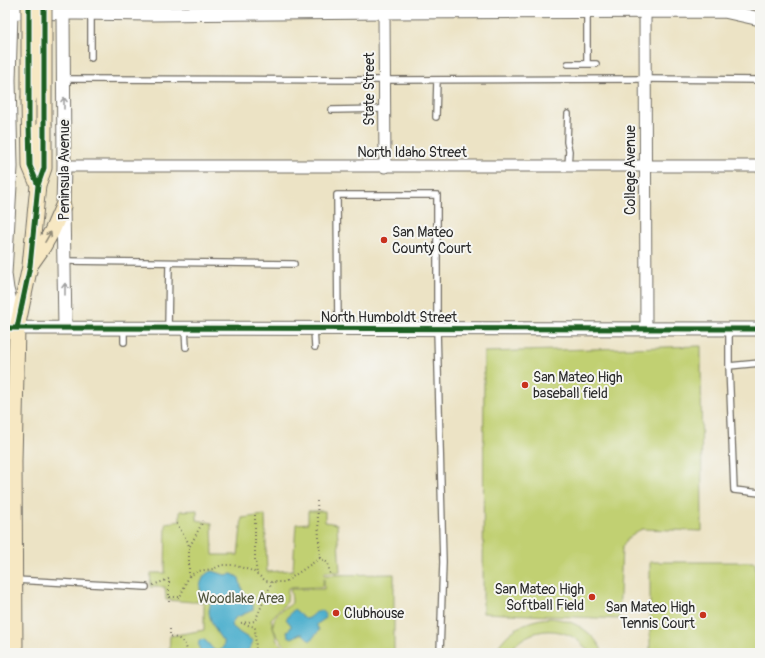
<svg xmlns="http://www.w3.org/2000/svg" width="765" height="658" font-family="Pangolin,sans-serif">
<rect width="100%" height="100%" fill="#f6f6f2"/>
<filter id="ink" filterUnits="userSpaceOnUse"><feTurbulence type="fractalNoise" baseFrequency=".025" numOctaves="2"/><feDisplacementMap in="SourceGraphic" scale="8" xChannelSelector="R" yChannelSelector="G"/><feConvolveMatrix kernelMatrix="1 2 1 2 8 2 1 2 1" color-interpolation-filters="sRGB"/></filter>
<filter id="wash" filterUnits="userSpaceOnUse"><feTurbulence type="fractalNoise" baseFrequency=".012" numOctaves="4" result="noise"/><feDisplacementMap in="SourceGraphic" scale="16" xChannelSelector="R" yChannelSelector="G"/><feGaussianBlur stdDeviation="0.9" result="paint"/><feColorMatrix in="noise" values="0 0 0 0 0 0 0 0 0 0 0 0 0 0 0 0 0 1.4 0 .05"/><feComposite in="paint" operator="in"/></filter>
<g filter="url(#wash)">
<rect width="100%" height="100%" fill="#ece3c5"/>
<path fill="#c1d072" stroke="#767e4e" d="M 701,346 L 702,531 L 642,529 C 633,533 627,538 622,547 L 619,619 L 483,613 L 484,352 Z
M 197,510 L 197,520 L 212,523 L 213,555 L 238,555 L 242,518 L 265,515 L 267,572 L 293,570 L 296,524 L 308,523 L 308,511 L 325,511 L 325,522 L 337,524 L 340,572 L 325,572 L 324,575 L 394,574 L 394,653 L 293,653 C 281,642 262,625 282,610 C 285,607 291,606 292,602 C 292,598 291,593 290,589 L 324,589 L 324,579 L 322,587 L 288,588 L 287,602 L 271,619 L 277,641 L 290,653 L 169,653 L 170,636 L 204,630 L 204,602 L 193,602 L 166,600 L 165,587 L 150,587 L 151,573 L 165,573 L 166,523 L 180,521 L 180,511 Z
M 650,562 L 755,562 L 756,576 L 760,576 L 760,653 L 650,653 Z
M 549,618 C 572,619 594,631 603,653 L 589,653 C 571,623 527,624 509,653 L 495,653 C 505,631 526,620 549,618 Z"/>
<path fill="#4fb0ce" stroke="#3d6e7c" d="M 213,571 L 225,575 L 232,574 L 236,576 L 239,578 L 242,590 L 253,605 L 253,610 L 235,618 L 231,625 L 240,633 L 253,641 L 250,648 L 247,651 L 248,653 L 202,653 C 199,649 198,646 199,641 L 203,639 C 208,642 209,645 213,649 C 219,654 224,649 224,642 C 218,636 209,620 209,611 C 209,608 211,605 210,602 C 207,591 194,596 203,578 C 205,574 208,572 213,571 Z
M 294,609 L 306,619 C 312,618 314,612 320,610 L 324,612 L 326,618 L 317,624 L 317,626 L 319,630 L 318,632 L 310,641 L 303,634 L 300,634 L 292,638 L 288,636 L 287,632 L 291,627 L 291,625 L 286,619 Z"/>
</g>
<g filter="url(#ink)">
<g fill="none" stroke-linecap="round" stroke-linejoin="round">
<defs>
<path id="service" d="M 91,13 L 91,58
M 568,64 L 587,64 L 587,11
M 587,64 L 596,64
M 64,79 L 384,80 L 645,79 L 760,80
M 332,110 L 384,109
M 568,114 L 567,142 L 569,151 L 568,167
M 436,117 L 437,80
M 64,261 L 294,264
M 168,328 L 169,263
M 185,329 L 186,347
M 314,329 L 315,347
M 338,329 L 337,195 L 437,195 L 437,329 L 443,562 L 440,653
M 729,330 L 729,366 L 760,363
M 124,342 L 124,329
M 729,366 L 734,490 L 760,493
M 15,580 L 146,587"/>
<path id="minor" d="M 645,11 L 646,329
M 384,12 L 385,167
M 64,166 L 760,166
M 5,328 L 17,328"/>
<path id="tertiary" d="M 5,12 L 151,14 L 384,12 L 724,11 L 760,19
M 11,12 L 9,80 L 11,167 L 5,274 L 7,289 L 17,328 L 760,329
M 63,12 L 64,166 L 63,206 L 65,328"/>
<path id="secondary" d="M 29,98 L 30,166 L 38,185
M 31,264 L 43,247 L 52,231 L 63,206
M 15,653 L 14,461 L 17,328 L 30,266 L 38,185 L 44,168 L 44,125"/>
</defs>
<use href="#service" stroke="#6f6b61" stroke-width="8"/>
<use href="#minor" stroke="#6f6b61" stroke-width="13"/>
<use href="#tertiary" stroke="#6f6b61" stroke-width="15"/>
<use href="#secondary" stroke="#6f6b61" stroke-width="17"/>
<path stroke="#6f6b61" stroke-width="2" stroke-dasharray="1 3" stroke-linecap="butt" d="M 317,501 L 320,558
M 255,515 L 255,560 L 257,574
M 190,546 L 200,527 L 203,521
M 189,576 L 198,571 L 213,569 L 222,565 L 233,565 L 253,571 L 266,581 L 272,582 L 285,582 L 320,558 L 328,563 L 330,575
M 153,585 L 169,579 L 169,597 L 180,597 L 189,576 L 189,547 L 188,542 L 175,521
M 169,597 L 169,602
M 241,623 L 255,621 L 272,582
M 244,624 L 255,627 L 256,652 L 257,653
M 170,629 L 170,636 C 182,639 185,642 188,653"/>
<use href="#service" stroke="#fff" stroke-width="5.5"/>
<use href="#minor" stroke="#fff" stroke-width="11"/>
<use href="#tertiary" stroke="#fff" stroke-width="13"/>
<use href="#secondary" stroke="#f7e8c3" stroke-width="15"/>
<defs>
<path id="secondary-bridge" d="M 44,5 L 44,125
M 29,98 L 29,5"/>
</defs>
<use href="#secondary-bridge" stroke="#6f6b61" stroke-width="17" stroke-linecap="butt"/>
<use href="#secondary-bridge" stroke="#f7e8c3" stroke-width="15"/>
<defs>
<path id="cycleway" d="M 29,5 L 29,125 L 30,166 L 38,185
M 5,328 L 760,329
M 17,328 L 30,266 L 38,185 L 44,168 L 44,5"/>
</defs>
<use href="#cycleway" stroke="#f6f6f2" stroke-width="8"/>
<use href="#cycleway" stroke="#1b5e20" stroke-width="5"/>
</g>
<defs><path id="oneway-shaft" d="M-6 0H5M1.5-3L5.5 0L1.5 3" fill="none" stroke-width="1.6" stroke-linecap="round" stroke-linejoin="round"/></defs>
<g stroke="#a0a0a0">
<use href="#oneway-shaft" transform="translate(64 103) rotate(-90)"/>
<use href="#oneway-shaft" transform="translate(65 289) rotate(-90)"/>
</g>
<use stroke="#918a77" href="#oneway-shaft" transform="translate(48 237) rotate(-60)"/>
</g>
<g fill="#c8321e" stroke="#f6f6f2" stroke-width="1.5">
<circle cx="384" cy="240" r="4"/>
<circle cx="525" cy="385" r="4"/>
<circle cx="592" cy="597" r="4"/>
<circle cx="336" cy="613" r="4"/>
<circle cx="703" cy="615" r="4"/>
</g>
<g text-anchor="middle" stroke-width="4" stroke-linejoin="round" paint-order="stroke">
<g font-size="14" fill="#2b2b2b" stroke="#f6f6f2">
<text transform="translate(369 89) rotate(-90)" y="5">State Street</text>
<text x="412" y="157">North Idaho Street</text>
<text transform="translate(64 170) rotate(-90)" y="5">Peninsula Avenue</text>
<text transform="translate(630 170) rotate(-90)" y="5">College Avenue</text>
<text x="389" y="322">North Humboldt Street</text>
</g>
<g font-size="14" fill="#2b2b2b" stroke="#f6f6f2" text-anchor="start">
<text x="392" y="237">San Mateo<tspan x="392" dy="16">County Court</tspan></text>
<text x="533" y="382">San Mateo High<tspan x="533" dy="16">baseball field</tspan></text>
<text x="584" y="594" text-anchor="end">San Mateo High<tspan x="584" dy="16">Softball Field</tspan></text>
<text x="695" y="612" text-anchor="end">San Mateo High<tspan x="695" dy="16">Tennis Court</tspan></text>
<text x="344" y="618">Clubhouse</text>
</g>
<g font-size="14" fill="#50543d" stroke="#f6f6f2">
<text x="241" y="603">Woodlake Area</text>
</g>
</g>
<rect width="765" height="658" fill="none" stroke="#f6f6f2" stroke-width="20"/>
</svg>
